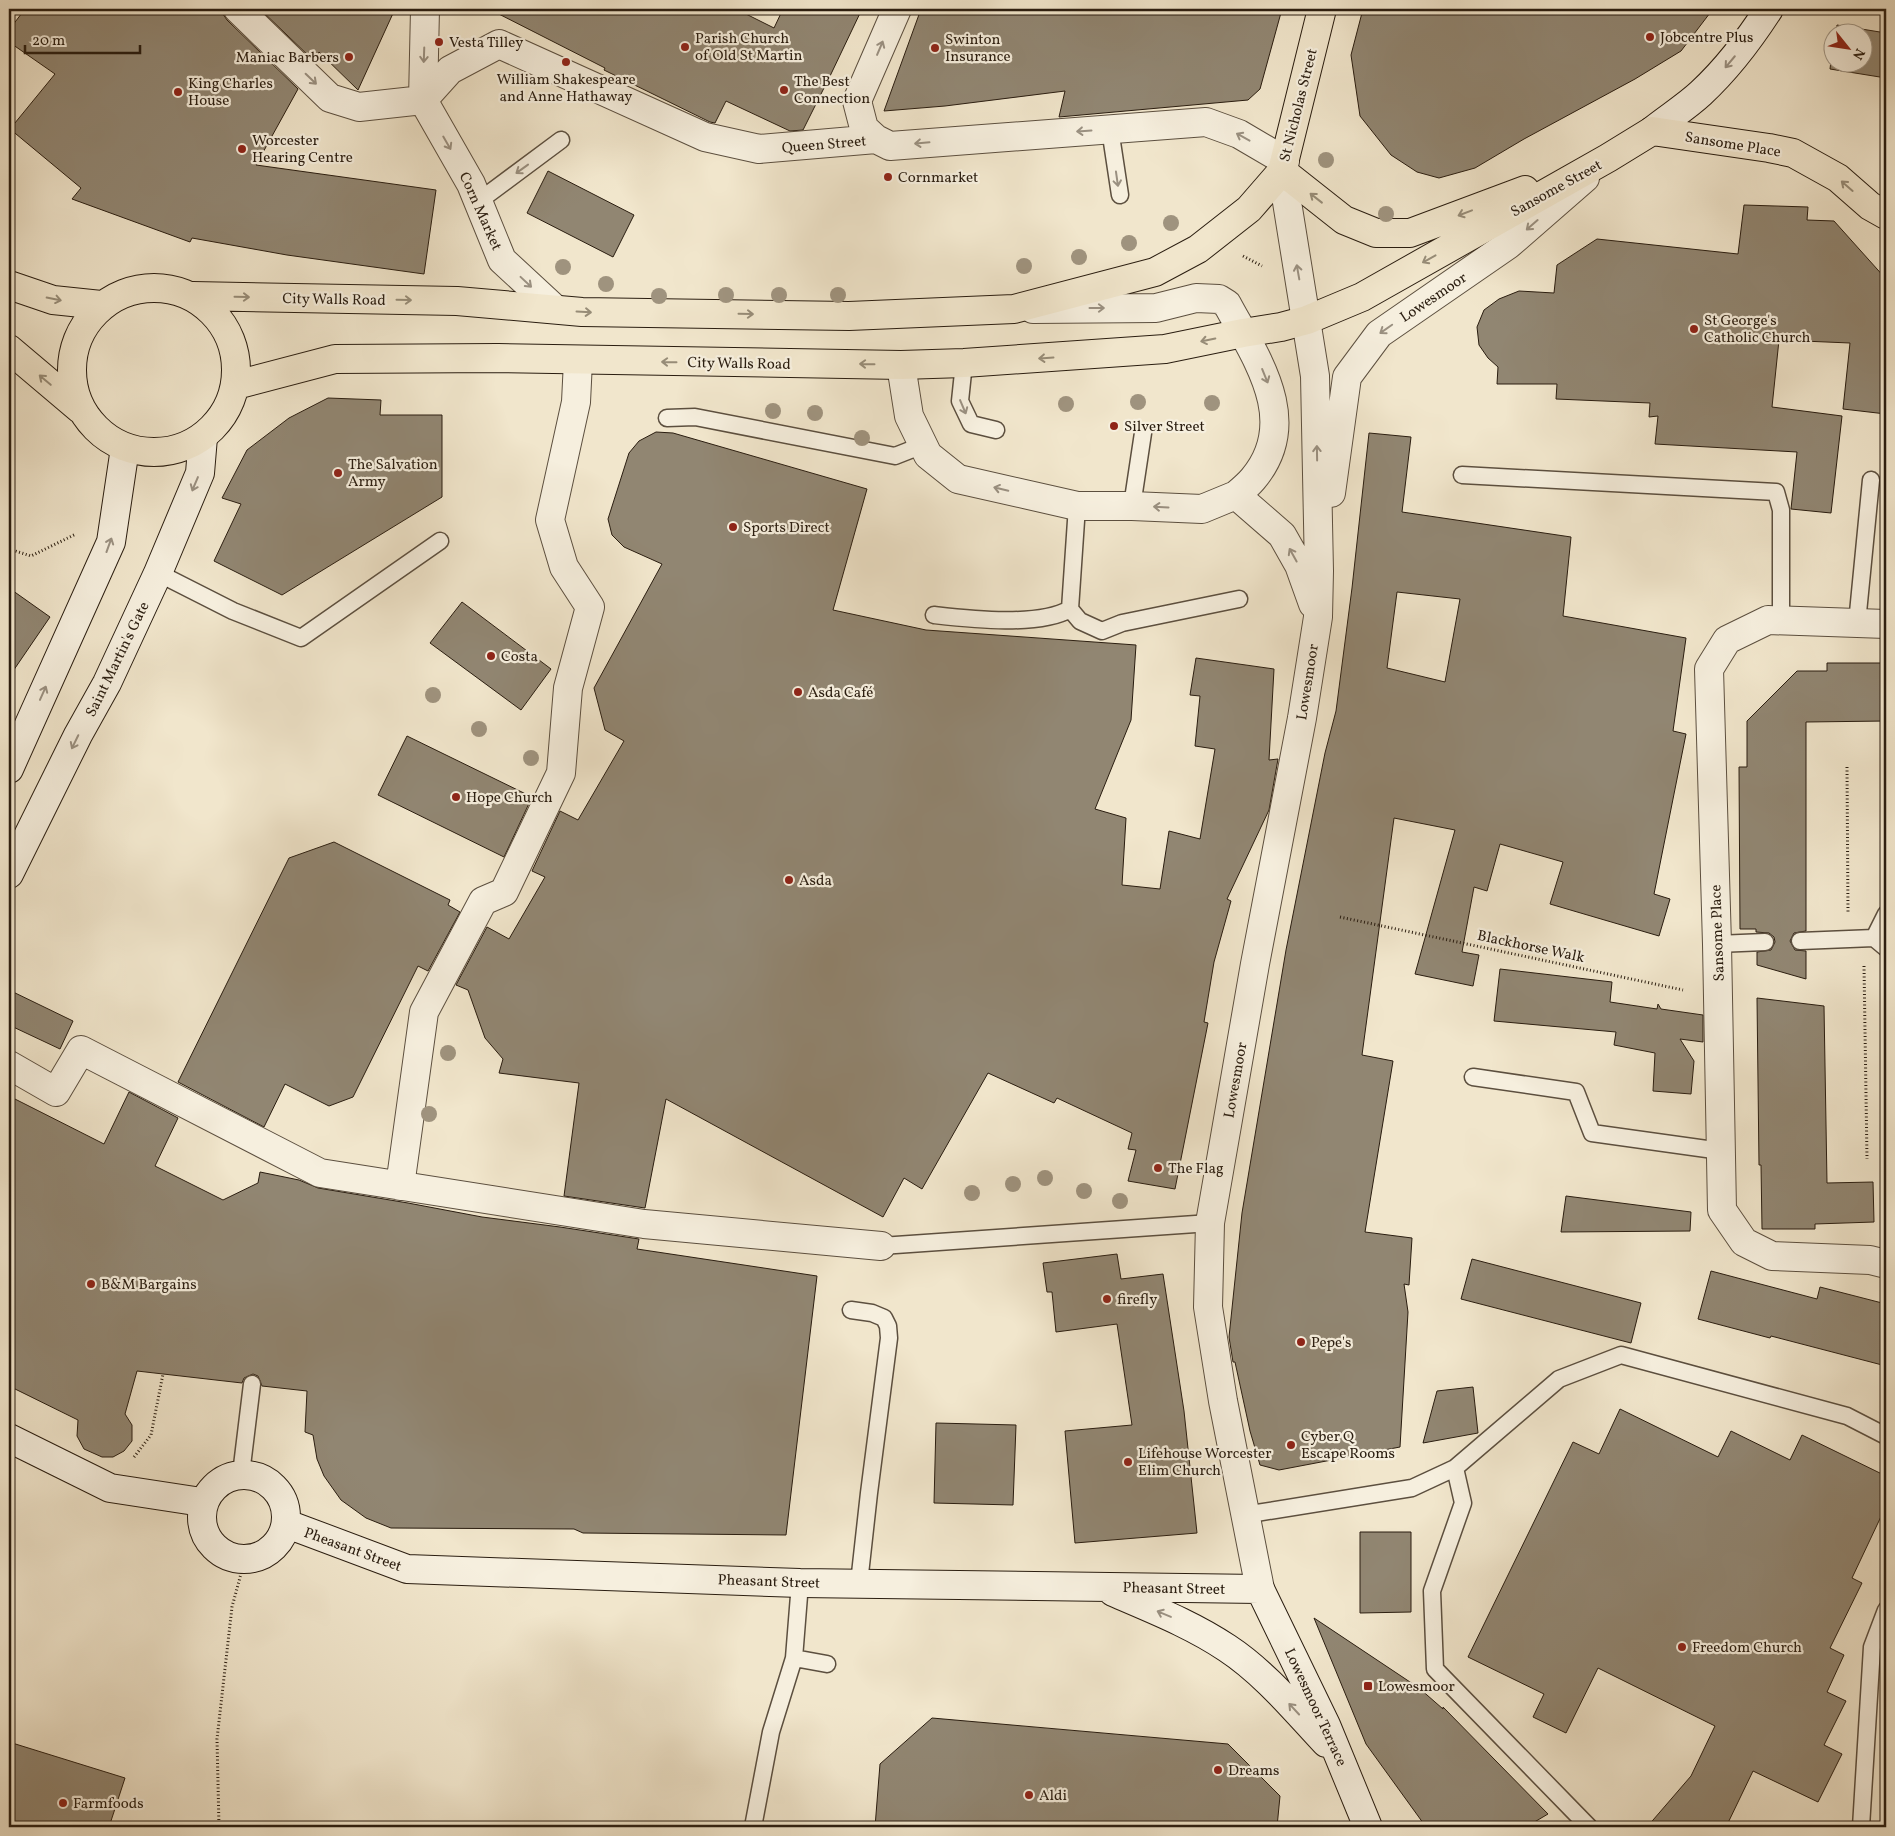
<svg xmlns="http://www.w3.org/2000/svg" width="1895" height="1836" font-family="Vollkorn,serif">
<rect width="100%" height="100%" fill="#f1e6cc"/>
<filter id="stains"><feTurbulence type="fractalNoise" baseFrequency=".004" numOctaves="4"/><feColorMatrix values="0 0 0 0 .2 0 0 0 0 .09 0 0 0 0 .02 0 0 0 .5 -.17"/></filter>
<radialGradient id="worn" r=".72"><stop offset=".6" stop-color="#630" stop-opacity="0"/><stop offset="1" stop-color="#630" stop-opacity=".3"/></radialGradient>
<path fill="#918672" stroke="#2a1d10" fill-rule="evenodd" d="M 25,9 L 223,9 L 223,14 L 227,20 L 298,89 L 256,165 L 436,190 L 424,274 L 287,255 L 192,238 L 190,242 L 72,199 L 81,188 L 10,129 L 55,74 L 9,42 L 9,30 Z
M 260,9 L 395,9 L 358,90 L 319,52 L 314,61 Z
M 489,9 L 736,9 L 774,28 L 783,9 L 862,9 L 831,74 L 803,130 L 790,131 L 726,101 L 715,123 L 710,122 L 604,70 L 605,68 Z
M 921,9 L 1282,9 L 1260,89 L 1248,100 L 1059,117 L 1065,91 L 945,106 L 884,111 Z
M 1363,9 L 1713,9 L 1681,51 L 1635,79 L 1524,139 L 1475,168 L 1439,178 L 1417,172 L 1391,155 L 1360,116 L 1351,55 Z
M 1837,25 L 1886,33 L 1886,78 L 1830,69 L 1832,52 L 1832,62 L 1862,62 L 1862,32 L 1836,32 Z
M 548,171 L 634,215 L 613,257 L 527,213 Z
M 1744,205 L 1808,207 L 1807,220 L 1834,221 L 1886,279 L 1886,414 L 1843,409 L 1850,343 L 1779,340 L 1772,407 L 1842,416 L 1831,513 L 1791,509 L 1797,452 L 1655,444 L 1658,416 L 1649,417 L 1650,403 L 1556,399 L 1557,384 L 1497,384 L 1498,367 L 1488,358 L 1479,345 L 1477,327 L 1484,310 L 1499,299 L 1519,291 L 1554,293 L 1557,265 L 1597,239 L 1738,254 Z
M 328,398 L 381,400 L 380,415 L 442,415 L 442,497 L 282,595 L 214,561 L 241,504 L 222,498 L 247,450 L 289,418 Z
M 656,432 L 673,433 L 867,489 L 833,610 L 926,630 L 1136,645 L 1131,720 L 1095,809 L 1126,818 L 1122,885 L 1160,889 L 1169,831 L 1200,839 L 1215,749 L 1195,746 L 1200,696 L 1190,695 L 1196,658 L 1274,669 L 1269,760 L 1278,759 L 1269,810 L 1227,899 L 1231,901 L 1214,962 L 1204,1022 L 1208,1023 L 1175,1189 L 1128,1181 L 1136,1150 L 1128,1149 L 1132,1133 L 1057,1098 L 1054,1103 L 988,1073 L 922,1189 L 904,1178 L 883,1217 L 666,1099 L 645,1208 L 564,1196 L 579,1083 L 499,1073 L 503,1059 L 485,1038 L 468,990 L 456,985 L 487,927 L 509,939 L 545,877 L 532,871 L 560,811 L 578,820 L 624,741 L 605,730 L 594,688 L 662,564 L 624,547 L 612,535 L 608,519 L 629,453 L 639,441 Z
M 1369,433 L 1411,437 L 1402,512 L 1571,537 L 1563,616 L 1686,638 L 1673,731 L 1686,734 L 1654,894 L 1670,899 L 1659,936 L 1550,904 L 1563,862 L 1500,844 L 1487,891 L 1474,887 L 1462,952 L 1479,955 L 1473,986 L 1415,974 L 1455,830 L 1394,818 L 1362,1055 L 1393,1061 L 1365,1232 L 1412,1238 L 1409,1285 L 1404,1284 L 1408,1312 L 1400,1447 L 1279,1470 L 1260,1465 L 1250,1431 L 1235,1362 L 1233,1362 L 1229,1337 L 1242,1213 L 1286,950 L 1325,753 L 1336,711 L 1352,588 ZM 1397,592 L 1460,599 L 1445,682 L 1387,668 Z
M 9,588 L 50,617 L 9,677 Z
M 462,602 L 551,669 L 521,710 L 430,643 Z
M 1827,663 L 1886,663 L 1886,721 L 1806,722 L 1806,931 L 1794,933 L 1790,941 L 1795,950 L 1806,951 L 1806,979 L 1757,965 L 1757,952 L 1771,950 L 1775,942 L 1774,937 L 1769,933 L 1756,932 L 1756,929 L 1740,929 L 1739,767 L 1747,767 L 1747,721 L 1797,671 L 1827,671 Z
M 407,736 L 532,797 L 504,857 L 378,795 Z
M 334,842 L 450,900 L 448,905 L 460,912 L 428,971 L 418,966 L 353,1097 L 329,1106 L 285,1084 L 264,1127 L 178,1082 L 289,858 Z
M 1500,969 L 1612,982 L 1610,1002 L 1657,1009 L 1658,1004 L 1661,1009 L 1703,1015 L 1703,1042 L 1680,1039 L 1694,1061 L 1691,1094 L 1653,1091 L 1655,1053 L 1614,1045 L 1616,1032 L 1494,1021 Z
M 9,990 L 73,1021 L 60,1049 L 9,1025 Z
M 1757,998 L 1824,1006 L 1827,1183 L 1873,1182 L 1874,1222 L 1815,1224 L 1815,1229 L 1762,1229 L 1761,1165 L 1759,1165 Z
M 129,1092 L 178,1118 L 155,1166 L 223,1200 L 258,1183 L 260,1172 L 299,1180 L 318,1188 L 408,1203 L 482,1217 L 560,1227 L 639,1239 L 637,1249 L 817,1276 L 786,1535 L 583,1533 L 574,1529 L 391,1528 L 366,1518 L 341,1500 L 324,1476 L 317,1459 L 313,1435 L 305,1432 L 307,1391 L 262,1386 L 258,1376 L 253,1374 L 244,1378 L 242,1383 L 137,1371 L 125,1414 L 132,1425 L 132,1441 L 124,1451 L 113,1457 L 102,1457 L 84,1449 L 77,1436 L 78,1420 L 9,1386 L 9,1096 L 104,1144 Z
M 1566,1196 L 1691,1212 L 1690,1231 L 1561,1232 Z
M 1117,1254 L 1121,1279 L 1163,1274 L 1184,1411 L 1197,1533 L 1075,1543 L 1065,1431 L 1132,1425 L 1117,1324 L 1056,1332 L 1052,1292 L 1047,1292 L 1043,1263 Z
M 1472,1259 L 1641,1303 L 1631,1343 L 1461,1299 Z
M 1711,1271 L 1817,1299 L 1820,1287 L 1886,1304 L 1886,1366 L 1771,1336 L 1770,1338 L 1698,1319 Z
M 1473,1387 L 1478,1433 L 1423,1443 L 1437,1391 Z
M 1620,1409 L 1718,1457 L 1731,1431 L 1790,1460 L 1802,1435 L 1886,1476 L 1886,1506 L 1852,1578 L 1862,1583 L 1830,1648 L 1844,1655 L 1827,1692 L 1846,1701 L 1824,1745 L 1842,1754 L 1818,1802 L 1753,1771 L 1726,1827 L 1647,1827 L 1691,1776 L 1715,1726 L 1598,1668 L 1566,1733 L 1533,1717 L 1544,1694 L 1468,1657 L 1573,1442 L 1599,1454 Z
M 936,1423 L 1016,1425 L 1013,1505 L 934,1503 Z
M 1360,1532 L 1411,1532 L 1411,1612 L 1360,1613 Z
M 1314,1618 L 1419,1688 L 1443,1709 L 1443,1707 L 1548,1814 L 1526,1827 L 1426,1827 L 1366,1744 Z
M 932,1718 L 1228,1744 L 1280,1796 L 1277,1827 L 875,1827 L 880,1764 Z
M 9,1742 L 125,1778 L 109,1827 L 9,1827 Z"/>
<g fill="none" stroke-linecap="round" stroke-linejoin="round">
<defs>
<path id="lane" d="M 1110,129 L 1120,195
M 479,201 L 561,140
M 964,363 L 960,401 L 971,424 L 996,430
M 667,418 L 695,417 L 895,456 L 923,445
M 1462,475 L 1776,492 L 1781,510 L 1781,620
M 1077,506 L 1070,609 L 1080,621 L 1102,631 L 1122,623 L 1239,599
M 1132,506 L 1143,433
M 158,573 L 233,611 L 301,638 L 440,541
M 934,615 C 970,619 1039,627 1070,609
M 1857,623 L 1871,480
M 1874,938 L 1886,914
M 1800,941 L 1874,938 L 1886,948
M 1717,944 L 1765,942
M 1473,1077 L 1576,1092 L 1592,1133 L 1721,1151
M 881,1246 L 1210,1223
M 851,1310 L 872,1313 L 884,1318 L 888,1326 L 889,1338 L 869,1493 L 859,1583
M 1455,1468 L 1463,1503 L 1432,1591 L 1435,1669 L 1589,1827
M 241,1474 L 252,1384
M 1244,1515 L 1412,1488 L 1455,1468 L 1559,1379 L 1621,1355 L 1847,1416 L 1886,1436
M 794,1658 L 827,1664
M 753,1827 L 771,1732 L 794,1658 L 800,1583
M 1861,1827 L 1872,1647 L 1886,1610"/>
<path id="street" d="M 238,9 L 330,98 L 359,107 L 423,100
M 897,9 L 857,101 L 864,128 L 876,139 L 890,146 L 1206,122 L 1239,134 L 1285,161
M 423,100 L 450,70 L 499,44 L 705,137 L 759,149 L 876,139
M 423,100 L 471,184 L 502,260 L 555,309
M 423,100 L 425,9
M 1033,309 L 1156,308 L 1196,298 L 1219,299 L 1227,304 C 1256,358 1302,421 1253,479 C 1248,485 1242,490 1236,495
M 901,365 L 909,416 L 928,455 L 958,479 L 1077,506 L 1132,506 L 1202,509 L 1236,495 L 1282,535 L 1299,565 L 1313,604
M 1331,493 L 1347,377 L 1379,334 L 1508,245 L 1585,178
M 1886,624 L 1768,620 L 1727,640 L 1709,669 L 1717,944 L 1722,1210 L 1744,1242 L 1772,1256 L 1870,1260 L 1886,1264
M 9,1065 L 56,1092 L 81,1050 L 320,1173 L 644,1224 L 881,1246
M 400,1186 L 424,1012 L 483,901 L 504,892 L 561,773 L 568,688 L 590,607 L 564,567 L 550,520 L 576,402 L 578,361
M 1260,1589 L 1223,1401 L 1208,1307 L 1210,1223 L 1255,964 L 1302,718 L 1318,617 L 1319,571 L 1315,376 L 1282,171"/>
<path id="secondary" d="M 1652,131 C 1668,118 1686,107 1701,93 C 1728,68 1749,40 1769,9
M 9,769 L 111,542 L 125,448
M 9,874 L 78,735 L 107,683 L 158,573 L 200,473 L 203,437
M 9,1438 L 110,1488 L 195,1501 L 202,1509
M202 1517a42 42 0 1 1 84 0a42 42 0 1 1-84 0Z
M 287,1524 L 407,1569 L 800,1583 L 1260,1589 L 1326,1725 L 1368,1827
M 1113,1592 C 1152,1609 1191,1624 1227,1648 C 1265,1673 1295,1710 1326,1743"/>
<path id="primary" d="M 1282,171 L 1344,220 L 1376,233 L 1410,233 L 1525,190
M 9,285 L 53,300 L 101,305
M72 370a82 82 0 1 1 164 0a82 82 0 1 1-164 0Z
M 193,296 L 457,301 L 582,312 L 849,316 L 1014,309 L 1155,272 L 1198,249 L 1249,209 L 1282,171 L 1322,9
M 9,349 L 80,409
M 236,385 L 335,359 L 498,358 L 901,365 L 964,363 L 1165,349 L 1243,333 L 1281,327 L 1307,320 L 1362,297 L 1608,158 L 1652,131 L 1769,148 L 1793,153 L 1838,178 L 1870,206 L 1886,215"/>
</defs>
<use href="#lane" stroke="#5c4f3f" stroke-width="19"/>
<use href="#street" stroke="#5c4f3f" stroke-width="30"/>
<use href="#secondary" stroke="#2a1d10" stroke-width="30"/>
<use href="#primary" stroke="#2a1d10" stroke-width="30"/>
<path stroke="#2a1d10" stroke-width="3" stroke-dasharray="1 2.5" stroke-linecap="butt" d="M 1243,256 L 1262,266
M 9,549 L 31,556 L 76,534
M 1847,767 L 1848,912
M 1340,917 L 1683,990
M 1864,966 L 1867,1159
M 134,1457 L 151,1435 L 163,1374
M 219,1827 L 217,1739 L 232,1607 L 245,1559"/>
<use href="#lane" stroke="#f6efde" stroke-width="16"/>
<use href="#street" stroke="#f6efde" stroke-width="28"/>
<use href="#secondary" stroke="#f6efde" stroke-width="28"/>
<use href="#primary" stroke="#f1e6cc" stroke-width="28"/>
</g>
<g fill="#9f937e">
<circle cx="1326" cy="160" r="8"/>
<circle cx="1386" cy="214" r="8"/>
<circle cx="1171" cy="223" r="8"/>
<circle cx="1129" cy="243" r="8"/>
<circle cx="1079" cy="257" r="8"/>
<circle cx="1024" cy="266" r="8"/>
<circle cx="563" cy="267" r="8"/>
<circle cx="606" cy="284" r="8"/>
<circle cx="726" cy="295" r="8"/>
<circle cx="779" cy="295" r="8"/>
<circle cx="838" cy="295" r="8"/>
<circle cx="659" cy="296" r="8"/>
<circle cx="1138" cy="402" r="8"/>
<circle cx="1212" cy="403" r="8"/>
<circle cx="1066" cy="404" r="8"/>
<circle cx="773" cy="411" r="8"/>
<circle cx="815" cy="413" r="8"/>
<circle cx="862" cy="438" r="8"/>
<circle cx="433" cy="695" r="8"/>
<circle cx="479" cy="729" r="8"/>
<circle cx="531" cy="758" r="8"/>
<circle cx="448" cy="1053" r="8"/>
<circle cx="429" cy="1114" r="8"/>
<circle cx="1045" cy="1178" r="8"/>
<circle cx="1013" cy="1184" r="8"/>
<circle cx="1084" cy="1191" r="8"/>
<circle cx="972" cy="1193" r="8"/>
<circle cx="1120" cy="1201" r="8"/>
</g>
<defs><path id="oneway-shaft" d="M-6 0H5M1.5-3L5.5 0L1.5 3" fill="none" stroke-width="1.6" stroke-linecap="round" stroke-linejoin="round" transform="scale(1.25)"/></defs>
<g stroke="#9a9081">
<use href="#oneway-shaft" transform="translate(880 48) rotate(-67)"/>
<use href="#oneway-shaft" transform="translate(424 55) rotate(92)"/>
<use href="#oneway-shaft" transform="translate(1730 62) rotate(130)"/>
<use href="#oneway-shaft" transform="translate(311 79) rotate(44)"/>
<use href="#oneway-shaft" transform="translate(1084 131) rotate(176)"/>
<use href="#oneway-shaft" transform="translate(1243 137) rotate(-151)"/>
<use href="#oneway-shaft" transform="translate(447 143) rotate(60)"/>
<use href="#oneway-shaft" transform="translate(922 143) rotate(175)"/>
<use href="#oneway-shaft" transform="translate(522 169) rotate(144)"/>
<use href="#oneway-shaft" transform="translate(1117 179) rotate(82)"/>
<use href="#oneway-shaft" transform="translate(1532 225) rotate(139)"/>
<use href="#oneway-shaft" transform="translate(1298 272) rotate(-100)"/>
<use href="#oneway-shaft" transform="translate(526 282) rotate(43)"/>
<use href="#oneway-shaft" transform="translate(1097 308)"/>
<use href="#oneway-shaft" transform="translate(1386 329) rotate(145)"/>
<use href="#oneway-shaft" transform="translate(1265 376) rotate(68)"/>
<use href="#oneway-shaft" transform="translate(963 407) rotate(67)"/>
<use href="#oneway-shaft" transform="translate(1317 453) rotate(-91)"/>
<use href="#oneway-shaft" transform="translate(195 484) rotate(113)"/>
<use href="#oneway-shaft" transform="translate(1001 489) rotate(-167)"/>
<use href="#oneway-shaft" transform="translate(1161 507) rotate(-177)"/>
<use href="#oneway-shaft" transform="translate(109 545) rotate(-70)"/>
<use href="#oneway-shaft" transform="translate(1293 555) rotate(-119)"/>
<use href="#oneway-shaft" transform="translate(43 693) rotate(-66)"/>
<use href="#oneway-shaft" transform="translate(75 742) rotate(116)"/>
<use href="#oneway-shaft" transform="translate(1164 1614) rotate(-157)"/>
<use href="#oneway-shaft" transform="translate(1294 1709) rotate(-133)"/>
</g>
<g stroke="#978c77">
<use href="#oneway-shaft" transform="translate(1847 186) rotate(-139)"/>
<use href="#oneway-shaft" transform="translate(1316 198) rotate(-142)"/>
<use href="#oneway-shaft" transform="translate(1465 213) rotate(159)"/>
<use href="#oneway-shaft" transform="translate(1429 259) rotate(151)"/>
<use href="#oneway-shaft" transform="translate(242 297) rotate(1)"/>
<use href="#oneway-shaft" transform="translate(54 299) rotate(11)"/>
<use href="#oneway-shaft" transform="translate(404 300) rotate(1)"/>
<use href="#oneway-shaft" transform="translate(584 312) rotate(3)"/>
<use href="#oneway-shaft" transform="translate(746 314) rotate(1)"/>
<use href="#oneway-shaft" transform="translate(1208 340) rotate(168)"/>
<use href="#oneway-shaft" transform="translate(1046 358) rotate(176)"/>
<use href="#oneway-shaft" transform="translate(669 362) rotate(-179)"/>
<use href="#oneway-shaft" transform="translate(867 364) rotate(-179)"/>
<use href="#oneway-shaft" transform="translate(45 380) rotate(-140)"/>
</g>
<g fill="#8f2418" stroke="#f6efde" stroke-width="2">
<circle cx="1650" cy="37" r="5"/>
<circle cx="439" cy="42" r="5"/>
<circle cx="685" cy="47" r="5"/>
<circle cx="935" cy="48" r="5"/>
<circle cx="349" cy="57" r="5"/>
<circle cx="566" cy="62" r="5"/>
<circle cx="784" cy="90" r="5"/>
<circle cx="178" cy="92" r="5"/>
<circle cx="242" cy="149" r="5"/>
<circle cx="888" cy="177" r="5"/>
<circle cx="1694" cy="329" r="5"/>
<circle cx="1114" cy="426" r="5"/>
<circle cx="338" cy="473" r="5"/>
<circle cx="733" cy="527" r="5"/>
<circle cx="491" cy="656" r="5"/>
<circle cx="798" cy="692" r="5"/>
<circle cx="456" cy="797" r="5"/>
<circle cx="789" cy="880" r="5"/>
<circle cx="1158" cy="1168" r="5"/>
<circle cx="91" cy="1284" r="5"/>
<circle cx="1107" cy="1299" r="5"/>
<circle cx="1301" cy="1342" r="5"/>
<circle cx="1291" cy="1445" r="5"/>
<circle cx="1128" cy="1462" r="5"/>
<circle cx="1682" cy="1647" r="5"/>
<rect x="1363" y="1681" width="10" height="10" rx="2.5"/>
<circle cx="1218" cy="1770" r="5"/>
<circle cx="1029" cy="1795" r="5"/>
<circle cx="63" cy="1803" r="5"/>
</g>
<g text-anchor="middle" stroke-width="4.5" stroke-linejoin="round" paint-order="stroke">
<g font-size="15" fill="#2a1d10" stroke="#f6efde" text-anchor="start">
<text x="1660" y="42">Jobcentre Plus</text>
<text x="695" y="43">Parish Church<tspan x="695" dy="17">of Old St Martin</tspan></text>
<text x="945" y="44">Swinton<tspan x="945" dy="17">Insurance</tspan></text>
<text x="449" y="47">Vesta Tilley</text>
<text x="339" y="62" text-anchor="end">Maniac Barbers</text>
<text x="566" y="84" text-anchor="middle">William Shakespeare<tspan x="566" dy="17">and Anne Hathaway</tspan></text>
<text x="794" y="86">The Best<tspan x="794" dy="17">Connection</tspan></text>
<text x="188" y="88">King Charles<tspan x="188" dy="17">House</tspan></text>
<text x="252" y="145">Worcester<tspan x="252" dy="17">Hearing Centre</tspan></text>
<text x="898" y="182">Cornmarket</text>
<text x="1704" y="325">St George's<tspan x="1704" dy="17">Catholic Church</tspan></text>
<text x="1124" y="431">Silver Street</text>
<text x="348" y="469">The Salvation<tspan x="348" dy="17">Army</tspan></text>
<text x="743" y="532">Sports Direct</text>
<text x="501" y="661">Costa</text>
<text x="808" y="697">Asda Café</text>
<text x="466" y="802">Hope Church</text>
<text x="799" y="885">Asda</text>
<text x="1168" y="1173">The Flag</text>
<text x="101" y="1289">B&amp;M Bargains</text>
<text x="1117" y="1304">firefly</text>
<text x="1311" y="1347">Pepe's</text>
<text x="1301" y="1441">Cyber Q<tspan x="1301" dy="17">Escape Rooms</tspan></text>
<text x="1138" y="1458">Lifehouse Worcester<tspan x="1138" dy="17">Elim Church</tspan></text>
<text x="1692" y="1652">Freedom Church</text>
<text x="1378" y="1691">Lowesmoor</text>
<text x="1228" y="1775">Dreams</text>
<text x="1039" y="1800">Aldi</text>
<text x="73" y="1808">Farmfoods</text>
</g>
<g font-size="15" fill="#2a1d10" stroke="#f6efde">
<text transform="translate(1298 105) rotate(-76)" y="5">St Nicholas Street</text>
<text transform="translate(824 144) rotate(-5)" y="5">Queen Street</text>
<text transform="translate(1733 144) rotate(9)" y="5">Sansome Place</text>
<text transform="translate(1556 188) rotate(-29)" y="5">Sansome Street</text>
<text transform="translate(481 211) rotate(66)" y="5">Corn Market</text>
<text transform="translate(1433 297) rotate(-34)" y="5">Lowesmoor</text>
<text transform="translate(334 299) rotate(1)" y="5">City Walls Road</text>
<text transform="translate(739 363) rotate(1)" y="5">City Walls Road</text>
<text transform="translate(117 659) rotate(-64)" y="5">Saint Martin's Gate</text>
<text transform="translate(1307 682) rotate(-81)" y="5">Lowesmoor</text>
<text transform="translate(1717 933) rotate(-92)" y="5">Sansome Place</text>
<text transform="translate(1531 946) rotate(12)" y="5">Blackhorse Walk</text>
<text transform="translate(1235 1080) rotate(-80)" y="5">Lowesmoor</text>
<text transform="translate(353 1549) rotate(20)" y="5">Pheasant Street</text>
<text transform="translate(769 1581) rotate(2)" y="5">Pheasant Street</text>
<text transform="translate(1174 1588) rotate(1)" y="5">Pheasant Street</text>
<text transform="translate(1316 1707) rotate(65)" y="5">Lowesmoor Terrace</text>
</g>
</g>
<rect width="1895" height="1836" fill="none" stroke="#f1e6cc" stroke-width="30"/>
<rect x="10" y="10" width="1875" height="1816" fill="none" stroke="#2a1d10" stroke-width="2.5"/>
<rect x="15" y="15" width="1865" height="1806" fill="none" stroke="#2a1d10"/>
<g transform="translate(1848 48) rotate(120)"><circle r="24" fill="#f6efde" stroke="#a49b8c"/>
<path d="M0-4L9 19L0 12L-9 19Z" fill="#8f2418"/>
<text y="-8" font-size="14" font-weight="bold" text-anchor="middle" fill="#2a1d10">N</text>
</g>
<path d="M25 45v8h115v-8" fill="none" stroke="#2a1d10" stroke-width="2.5"/>
<text x="32" y="45" font-size="15" fill="#2a1d10" stroke="#f6efde" stroke-width="4" paint-order="stroke">20 m</text>
<rect width="100%" height="100%" filter="url(#stains)"/>
<rect width="100%" height="100%" fill="url(#worn)"/>
</svg>
